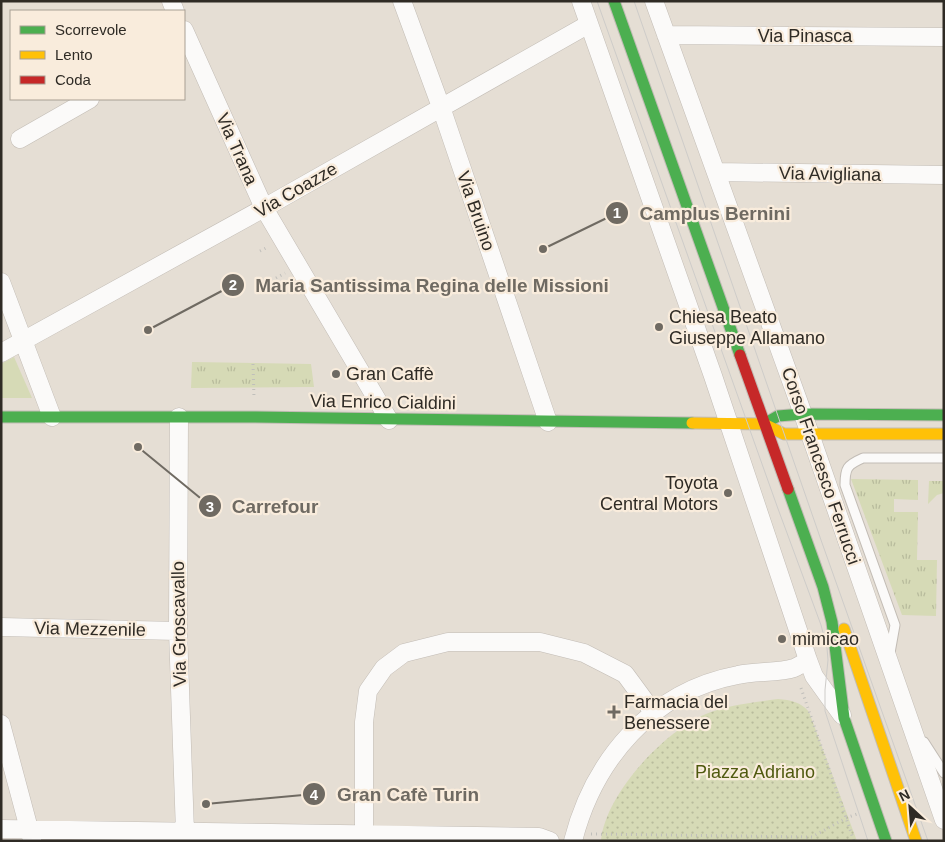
<svg xmlns="http://www.w3.org/2000/svg" width="945" height="842" font-family="Helvetica,sans-serif">
<defs>
<pattern id="grass-tufts" width="24" height="20" patternUnits="userSpaceOnUse" patternTransform="scale(1.25)"><rect width="24" height="20" fill="#d6dab6"/><path d="M3 7l-1-3M5 7V3M7 7l1-3M15 17l-1-3M17 17v-4M19 17l1-3" fill="none" stroke="#b8bb9c"/></pattern>
<pattern id="park-dots" width="8" height="8" patternUnits="userSpaceOnUse" patternTransform="scale(1.25)"><rect width="8" height="8" fill="#d6dab6"/><path d="M2 2h.1M6 6h.1" fill="none" stroke="#b8bb9c" stroke-width="1.8" stroke-linecap="round"/></pattern>
</defs>
<rect width="100%" height="100%" fill="#e5ded4"/>
<path fill="url(#grass-tufts)" d="M 192,362 L 311,364 L 314,387 L 191,388 Z
M 851,479 L 918,480 L 918,500 L 894,499 L 894,512 L 918,512 L 917,560 L 937,560 L 936,616 L 902,615 Z
M 929,481 L 944,481 L 944,493 L 937,495 L 928,504 Z"/>
<path fill="url(#park-dots)" d="M 778,699 C 791,700 801,702 809,712 L 857,841 L 601,841 C 605,793 669,725 714,711 C 735,704 757,702 778,699 Z"/>
<path fill="#d6dab6" d="M 14,357 L 32,398 L 1,398 L 1,364 Z"/>
<g fill="none" stroke-linecap="round" stroke-linejoin="round">
<defs>
<path id="lane" d="M 890,653 L 895,625 L 845,485 C 845,468 847,465 863,458 L 944,458
M 924,742 L 944,773"/>
<path id="street" d="M 171,1 L 175,11
M 402,1 L 441,107 L 548,422
M 581,1 L 713,376 L 808,660 L 814,676 L 842,715
M 654,1 L 803,414 L 944,820
M 184,30 L 264,208 L 389,420
M 666,35 L 944,37
M 20,139 L 90,99
M 716,172 L 944,175
M 1,282 L 52,417
M 1,353 L 264,208 L 589,24
M 179,417 L 178,631 L 185,832
M 1,627 L 178,631
M 1,724 L 32,840
M 1,829 L 539,837 L 550,841
M 364,835 L 364,722 L 368,691 L 384,668 L 404,653 L 448,642 L 540,642 L 584,653 L 625,674 L 653,712
M 573,841 C 594,759 652,691 738,675 C 754,671 780,673 794,668 C 799,666 803,663 808,660"/>
<path id="fast" d="M 614,1 L 740,355
M 1,417 L 255,417 L 692,423
M 764,424 L 778,416 L 803,414 L 944,415
M 788,489 L 823,587 L 832,622 L 844,718 L 886,841"/>
<path id="slow" d="M 692,423 L 764,424 L 784,434 L 944,434
M 844,629 L 916,841"/>
<path id="jam" d="M 740,355 L 788,489"/>
</defs>
<use href="#lane" stroke="#c2bcb5" stroke-width="11"/>
<use href="#street" stroke="#c2bcb5" stroke-width="19"/>
<use href="#fast" stroke="#c2bcb5" stroke-width="13"/>
<use href="#slow" stroke="#c2bcb5" stroke-width="13"/>
<use href="#jam" stroke="#c2bcb5" stroke-width="13"/>
<path stroke="#c0bfbb" stroke-width="3" stroke-dasharray="1 4" stroke-linecap="butt" d="M 260,251 L 268,247
M 276,278 L 285,273
M 253,364 L 254,398
M 801,688 L 854,841
M 591,834 L 812,837 L 846,818 L 857,814"/>
<use href="#lane" stroke="#fbfaf9" stroke-width="9"/>
<use href="#street" stroke="#fbfaf9" stroke-width="18"/>
<use href="#fast" stroke="#4caf50" stroke-width="11"/>
<use href="#slow" stroke="#ffc107" stroke-width="11"/>
<use href="#jam" stroke="#c62828" stroke-width="11"/>
<path stroke="#ceccc9" stroke-width="1" d="M 597,1 L 777,506 L 821,625 L 827,648 L 828,660 L 825,690 L 825,711 L 868,841
M 634,1 L 821,540 L 928,841"/>
</g>
<g fill="#6f6a62" stroke="#f9ecdc" stroke-width="2">
<circle cx="659" cy="327" r="5"/>
<circle cx="336" cy="374" r="5"/>
<circle cx="728" cy="493" r="5"/>
<circle cx="782" cy="639" r="5"/>
<path d="M611.5 704.5h5v5h5v5h-5v5h-5v-5h-5v-5h5z"/>
</g>
<g text-anchor="middle" stroke-width="4.5" stroke-linejoin="round" paint-order="stroke">
<g font-size="18" fill="#2f2b25" stroke="#f9ecdc">
<text x="805" y="42">Via Pinasca</text>
<text transform="translate(237 149) rotate(66)" y="6">Via Trana</text>
<text transform="translate(830 174) rotate(1)" y="6">Via Avigliana</text>
<text transform="translate(296 190) rotate(-30)" y="6">Via Coazze</text>
<text transform="translate(476 211) rotate(71)" y="6">Via Bruino</text>
<text transform="translate(383 402) rotate(1)" y="6">Via Enrico Cialdini</text>
<text transform="translate(821 466) rotate(71)" y="6">Corso Francesco Ferrucci</text>
<text transform="translate(179 624) rotate(-91)" y="6">Via Groscavallo</text>
<text transform="translate(90 629) rotate(1)" y="6">Via Mezzenile</text>
</g>
<g font-size="18" fill="#2f2b25" stroke="#f9ecdc" text-anchor="start">
<text x="669" y="323">Chiesa Beato<tspan x="669" dy="21">Giuseppe Allamano</tspan></text>
<text x="346" y="380">Gran Caffè</text>
<text x="718" y="489" text-anchor="end">Toyota<tspan x="718" dy="21">Central Motors</tspan></text>
<text x="792" y="645">mimicao</text>
<text x="624" y="708">Farmacia del<tspan x="624" dy="21">Benessere</tspan></text>
</g>
<g font-size="18" fill="#505a0f" stroke="#f9ecdc">
<text x="755" y="778">Piazza Adriano</text>
</g>
</g>
<path fill="none" stroke="#6f6a62" stroke-width="2" d="M543 249L617 213M148 330L233 285M138 447L210 506M206 804L314 794"/>
<g fill="#6f6a62" stroke="#f9ecdc" stroke-width="2">
<circle cx="543" cy="249" r="5"/>
<circle cx="148" cy="330" r="5"/>
<circle cx="138" cy="447" r="5"/>
<circle cx="206" cy="804" r="5"/>
<circle cx="617" cy="213" r="12"/>
<circle cx="233" cy="285" r="12"/>
<circle cx="210" cy="506" r="12"/>
<circle cx="314" cy="794" r="12"/>
</g>
<g font-size="15" text-anchor="middle" font-weight="bold" fill="#fff">
<text x="617" y="218">1</text>
<text x="233" y="290">2</text>
<text x="210" y="512">3</text>
<text x="314" y="800">4</text>
</g>
<g font-size="19" text-anchor="middle" font-weight="bold" fill="#6f6a62" stroke="#f9ecdc" stroke-width="4.5" stroke-linejoin="round" paint-order="stroke">
<text x="715" y="220">Camplus Bernini</text>
<text x="432" y="292">Maria Santissima Regina delle Missioni</text>
<text x="275" y="513">Carrefour</text>
<text x="408" y="801">Gran Cafè Turin</text>
</g>
<rect width="945" height="842" fill="none" stroke="#2f2b25" stroke-width="5"/>
<rect x="10" y="10" width="175" height="90" fill="#f9ecdc" stroke="#a89f93"/>
<rect x="20" y="26" width="25" height="8" fill="#4caf50" stroke="#a89f93"/>
<text x="55" y="35" font-size="15" fill="#2f2b25">Scorrevole</text>
<rect x="20" y="51" width="25" height="8" fill="#ffc107" stroke="#a89f93"/>
<text x="55" y="60" font-size="15" fill="#2f2b25">Lento</text>
<rect x="20" y="76" width="25" height="8" fill="#c62828" stroke="#a89f93"/>
<text x="55" y="85" font-size="15" fill="#2f2b25">Coda</text>
<g transform="translate(910 807) rotate(334)" stroke="#f9ecdc" stroke-width="4" paint-order="stroke">
<path d="M0-4L9 19L0 12L-9 19Z" fill="#2f2b25"/>
<text y="-8" font-size="14" font-weight="bold" text-anchor="middle" fill="#2f2b25">N</text>
</g>
</svg>
